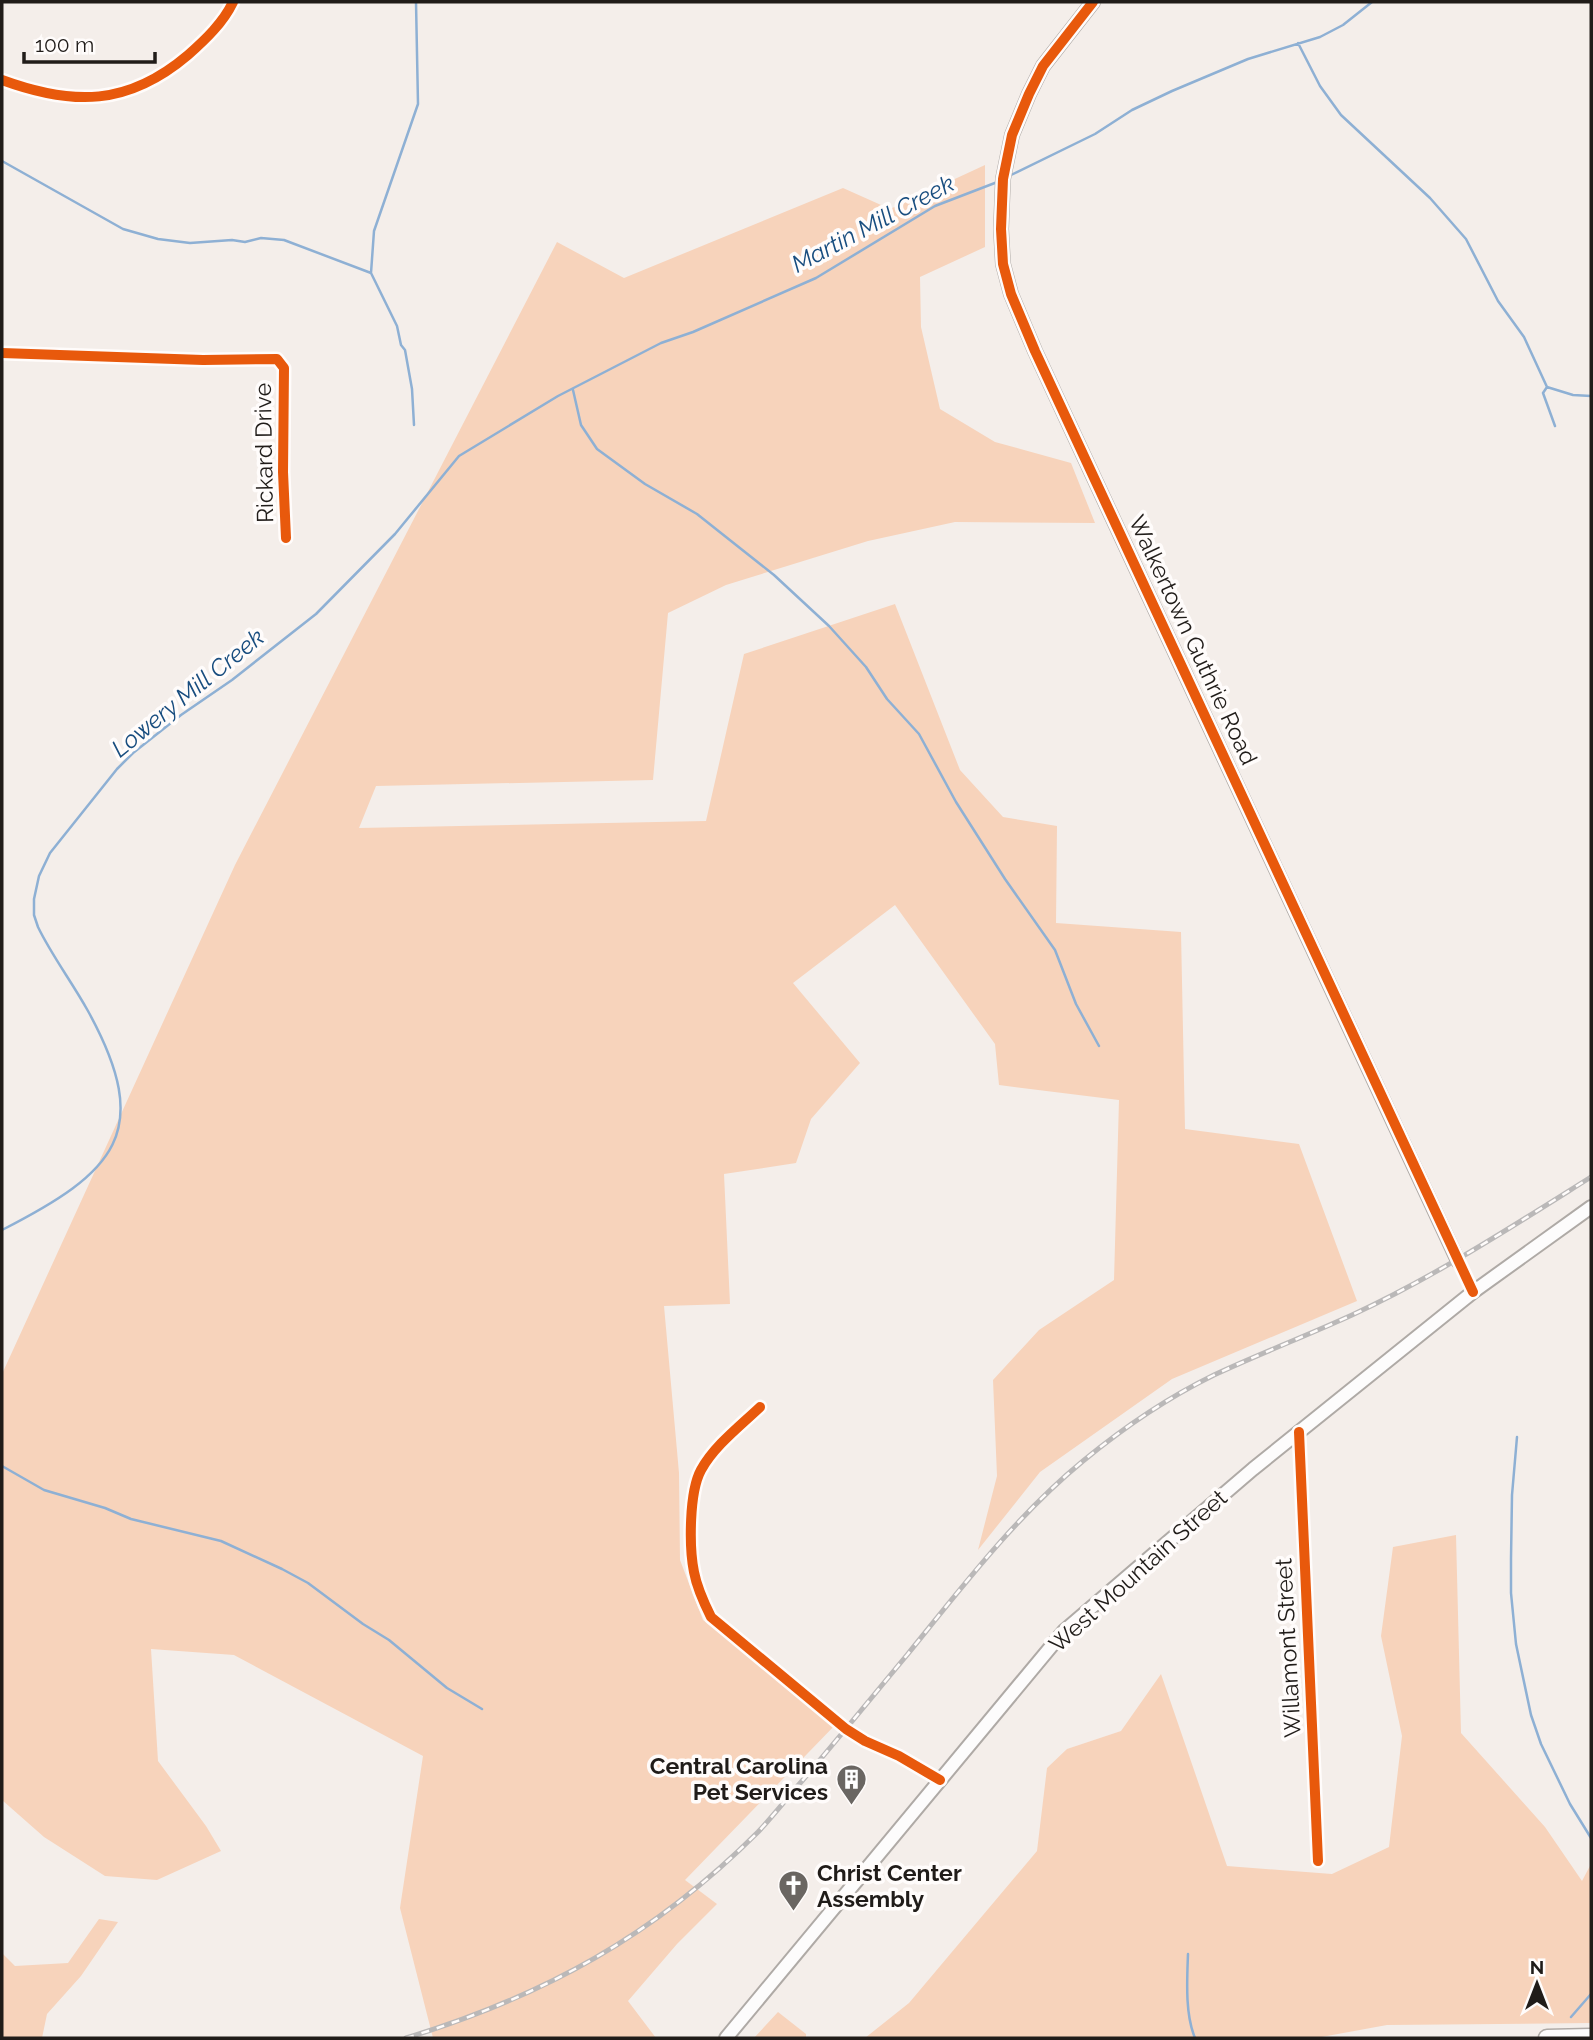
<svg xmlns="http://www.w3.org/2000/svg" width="1593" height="2040" font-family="Raleway,sans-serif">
<rect width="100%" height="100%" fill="#f4eeea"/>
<path fill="#f7d3bb" d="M 985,165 L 985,247 L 920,277 L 921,327 L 940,409 L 995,442 L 1071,463 L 1095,523 L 955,522 L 868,541 L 726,585 L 668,613 L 653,780 L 376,786 L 359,828 L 706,821 L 744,654 L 895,604 L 960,770 L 1003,817 L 1057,826 L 1056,923 L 1181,932 L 1185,1129 L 1299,1144 L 1357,1301 L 1172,1379 L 1040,1472 L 978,1550 L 997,1476 L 993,1380 L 1039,1330 L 1114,1280 L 1119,1100 L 999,1085 L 995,1044 L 895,905 L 793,983 L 860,1063 L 811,1119 L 796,1163 L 724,1174 L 730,1304 L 664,1306 L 679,1473 L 680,1560 L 703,1620 L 838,1722 L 685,1880 L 717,1904 L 677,1944 L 628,2001 L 656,2038 L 433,2038 L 400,1908 L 423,1756 L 234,1655 L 151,1649 L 158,1761 L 206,1826 L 221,1851 L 157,1880 L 105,1876 L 44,1837 L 2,1800 L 2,1374 L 235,865 L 557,242 L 624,278 L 843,188 L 890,209 Z
M 1456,1535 L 1461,1733 L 1545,1827 L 1582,1881 L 1591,1864 L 1591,2023 L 1387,2025 L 1316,2038 L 865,2038 L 909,2003 L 1037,1851 L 1047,1768 L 1067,1749 L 1121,1731 L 1161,1674 L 1227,1866 L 1332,1874 L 1389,1847 L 1402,1736 L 1381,1636 L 1393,1547 Z
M 99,1919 L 118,1922 L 81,1976 L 47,2014 L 42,2038 L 2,2038 L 2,1953 L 15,1966 L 68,1963 Z
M 778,2012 L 806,2034 L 806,2038 L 754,2038 Z"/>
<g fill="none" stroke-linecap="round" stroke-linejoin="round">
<path stroke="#8eb0d4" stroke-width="2.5" d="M 1298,43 L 1320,86 L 1341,115 L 1430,198 L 1466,239 L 1498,301 L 1524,337 L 1547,387 L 1543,393 L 1555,426
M 2,161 L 123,229 L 158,239 L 190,243 L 232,240 L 245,242 L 261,238 L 284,240 L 371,273
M 1009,176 L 1095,134 L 1132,110 L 1172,91 L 1248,59 L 1320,37 L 1343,25 L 1372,2
M 1547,387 L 1573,395 L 1591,396
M 573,390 L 581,425 L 597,449 L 645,484 L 697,514 L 774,575 L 829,626 L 866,667 L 887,699 L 919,734 L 956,802 L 1005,879 L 1055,950 L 1076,1004 L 1099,1046
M 414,425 L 412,389 L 405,350 L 401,345 L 397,326 L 371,273 L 374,231 L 418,104 L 416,2
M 2,1230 C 115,1172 155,1133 88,1011 C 72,982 52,956 38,927 L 34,915 L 34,899 L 39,876 L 50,853 L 117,769 L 133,753 L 181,715 L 232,680 L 316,614 L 395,534 L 459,456 L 558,396 L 661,343 L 693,332 L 816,278 L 935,206 L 1000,181
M 1517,1437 L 1512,1495 L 1511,1559 L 1511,1593 L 1516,1644 L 1531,1715 L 1541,1744 L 1570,1804 L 1591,1838
M 2,1466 L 44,1490 L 105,1508 L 131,1519 L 221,1541 L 282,1569 L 308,1583 L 363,1624 L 389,1640 L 447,1688 L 482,1709
M 1188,1954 C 1187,1981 1185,2014 1195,2038
M 1571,2017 L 1591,1994"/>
<defs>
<path id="street" d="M 2,80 C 73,106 128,106 188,55 C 205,40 223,23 233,2
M 2,353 L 203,360 L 277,359 L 284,368 L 283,472 L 286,538
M 1458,1261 L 1473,1292
M 760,1407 C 740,1426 714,1446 701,1470 C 689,1492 689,1547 694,1572 C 697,1588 704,1603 711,1617 L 846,1729 L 865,1741 L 899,1756 L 940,1780
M 1299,1432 L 1318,1861"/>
<path id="secondary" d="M 1093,2 L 1043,66 L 1029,94 L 1012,135 L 1003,179 L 1001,229 L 1003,264 L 1011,294 L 1035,351 L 1458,1261
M 726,2038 L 1064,1631 L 1253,1469 L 1473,1292 L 1591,1207"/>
<path id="highway" d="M 1547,2038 L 1591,2037"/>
</defs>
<use href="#street" stroke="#afaaa6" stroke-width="12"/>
<use href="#secondary" stroke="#afaaa6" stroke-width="16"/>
<use href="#highway" stroke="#afaaa6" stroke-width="19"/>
<use href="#street" stroke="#fdfcfc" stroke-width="9"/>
<use href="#secondary" stroke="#fdfcfc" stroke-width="12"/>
<use href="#highway" stroke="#fdfcfc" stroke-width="16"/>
<defs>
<path id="rail" d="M 406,2038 C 544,1996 655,1935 758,1832 C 773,1816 787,1798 802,1781 C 837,1740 872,1697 907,1655 C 962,1587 1016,1516 1083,1461 C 1123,1428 1167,1398 1214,1375 C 1259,1354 1306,1336 1352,1315 C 1436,1276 1513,1226 1591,1177"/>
</defs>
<use href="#rail" stroke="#bab8b8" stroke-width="5"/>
<use href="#rail" stroke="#fffcfb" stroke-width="2.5" stroke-dasharray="8" stroke-linecap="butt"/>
<defs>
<path id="cycleway" d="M 1093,2 L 1043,66 L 1029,94 L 1012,135 L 1003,179 L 1001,229 L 1003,264 L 1011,294 L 1035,351 L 1473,1292
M 2,80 C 73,106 128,106 188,55 C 205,40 223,23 233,2
M 2,353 L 203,360 L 277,359 L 284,368 L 283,472 L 286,538
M 760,1407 C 740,1426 714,1446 701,1470 C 689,1492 689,1547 694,1572 C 697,1588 704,1603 711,1617 L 846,1729 L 865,1741 L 899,1756 L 940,1780
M 1299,1432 L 1318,1861"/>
</defs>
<use href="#cycleway" stroke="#fffcfb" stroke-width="15"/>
<use href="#cycleway" stroke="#e8590c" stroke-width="10"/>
</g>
<defs>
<symbol id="building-pin" viewBox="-11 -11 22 30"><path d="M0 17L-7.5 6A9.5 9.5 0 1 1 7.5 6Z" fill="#6a6662" stroke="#fffcfb"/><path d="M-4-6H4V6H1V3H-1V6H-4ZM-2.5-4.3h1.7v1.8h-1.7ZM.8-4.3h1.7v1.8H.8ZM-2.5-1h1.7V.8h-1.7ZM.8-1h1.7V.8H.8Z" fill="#fff"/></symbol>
<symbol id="church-pin" viewBox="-11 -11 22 30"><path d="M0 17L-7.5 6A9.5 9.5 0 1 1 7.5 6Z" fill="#6a6662" stroke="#fffcfb"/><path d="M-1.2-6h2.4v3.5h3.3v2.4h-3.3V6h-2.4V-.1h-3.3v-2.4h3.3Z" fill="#fff"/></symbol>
</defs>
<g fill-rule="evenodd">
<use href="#building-pin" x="834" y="1762" width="35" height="47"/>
<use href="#church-pin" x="776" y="1868" width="35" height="47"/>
</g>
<g text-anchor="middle" stroke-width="7" stroke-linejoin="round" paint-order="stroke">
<g font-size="23" fill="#201c19" stroke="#fffcfb">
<text transform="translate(264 453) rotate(-91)" y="8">Rickard Drive</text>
<text transform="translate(1193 640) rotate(65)" y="8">Walkertown Guthrie Road</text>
<text transform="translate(1138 1571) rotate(-42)" y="8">West Mountain Street</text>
<text transform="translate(1288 1648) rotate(-93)" y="8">Willamont Street</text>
</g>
<g font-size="23" font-weight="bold" fill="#201c19" stroke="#fffcfb" text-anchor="end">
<text x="828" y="1774">Central Carolina<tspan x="828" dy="26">Pet Services</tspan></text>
<text x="817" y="1881" text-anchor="start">Christ Center<tspan x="817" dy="26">Assembly</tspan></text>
</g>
<g font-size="24" font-style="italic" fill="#184d7f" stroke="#fffcfb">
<text transform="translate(873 224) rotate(-28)" y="8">Martin Mill Creek</text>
<text transform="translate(188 693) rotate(-39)" y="8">Lowery Mill Creek</text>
</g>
</g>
<rect width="1593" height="2040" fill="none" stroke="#201c19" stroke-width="7"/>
<g transform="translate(1537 1984)" stroke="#fffcfb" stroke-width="5" paint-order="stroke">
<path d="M0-5L12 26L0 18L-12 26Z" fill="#201c19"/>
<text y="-10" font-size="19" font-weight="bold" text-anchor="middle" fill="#201c19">N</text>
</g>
<path d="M24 52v10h131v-10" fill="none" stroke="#201c19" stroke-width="3.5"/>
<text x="35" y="52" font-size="21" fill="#201c19" stroke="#fffcfb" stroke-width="5" paint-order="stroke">100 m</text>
</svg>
